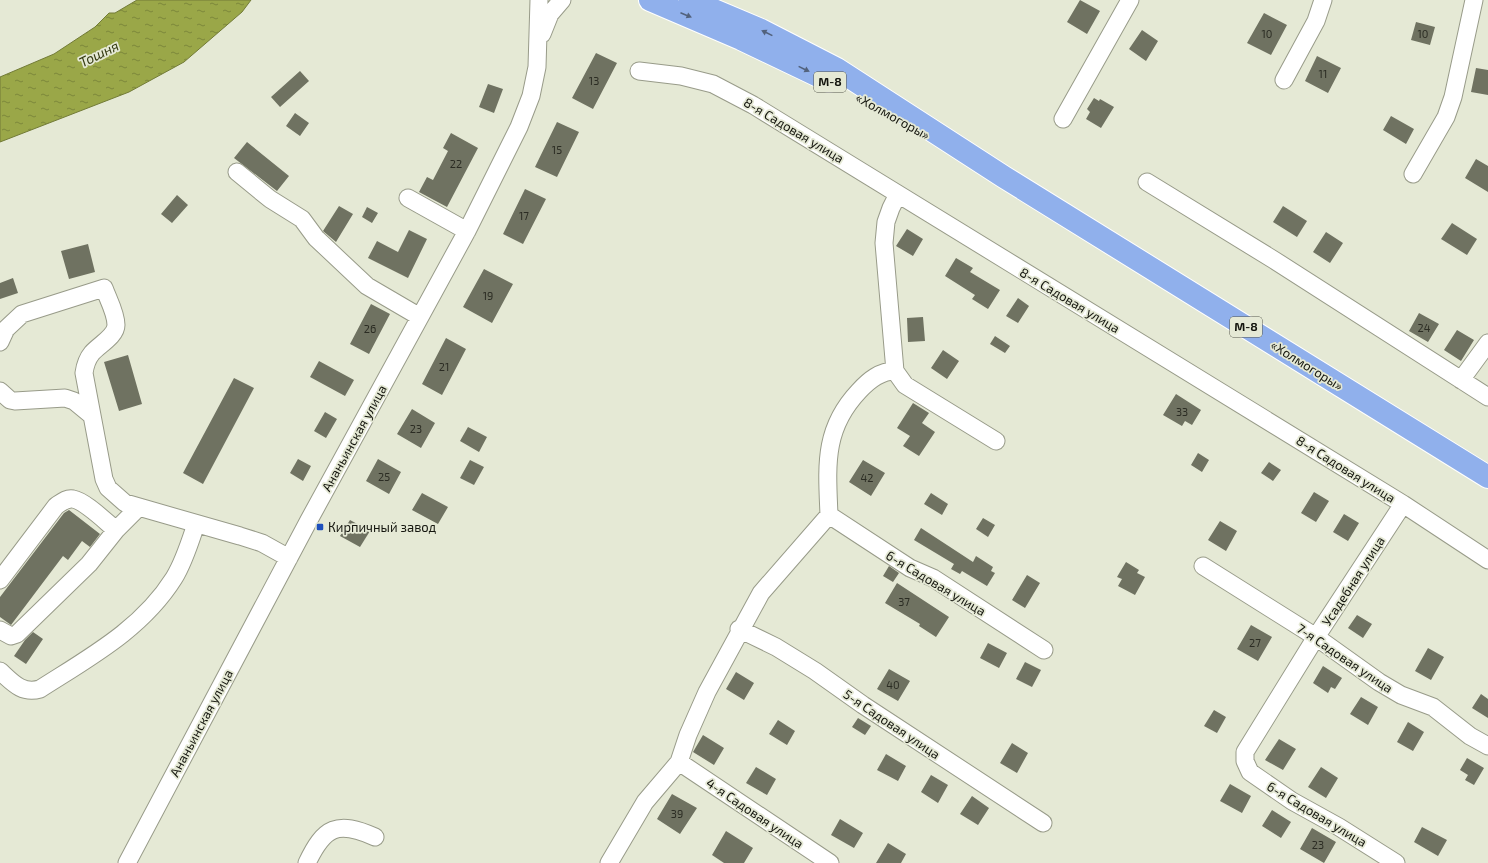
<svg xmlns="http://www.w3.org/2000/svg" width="1488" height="863" font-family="'Exo 2',sans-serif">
<defs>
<pattern id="water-ripples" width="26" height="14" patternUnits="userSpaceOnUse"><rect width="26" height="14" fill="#9aa748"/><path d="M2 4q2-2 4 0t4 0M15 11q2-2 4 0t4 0" fill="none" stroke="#7c873a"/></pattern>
</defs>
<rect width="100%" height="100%" fill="#e5e9d5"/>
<path fill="url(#water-ripples)" stroke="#727b37" d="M 137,0 L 251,0 L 242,12 L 184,62 L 129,92 L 0,142 L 0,77 L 54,54 L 95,27 L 109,13 L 115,13 Z"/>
<path fill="#6f7261" d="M 1080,0 L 1100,11 L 1087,34 L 1067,22 Z
M 1264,13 L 1287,25 L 1271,55 L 1247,43 Z
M 1416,22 L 1435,27 L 1430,45 L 1411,40 Z
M 1142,30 L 1158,41 L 1146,61 L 1129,49 Z
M 596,53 L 617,63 L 593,109 L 572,98 Z
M 1317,56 L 1341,68 L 1328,93 L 1305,81 Z
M 1476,68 L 1488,70 L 1488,95 L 1471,92 Z
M 300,71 L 309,81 L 280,107 L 271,97 Z
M 488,84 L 503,89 L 494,113 L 479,107 Z
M 1094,98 L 1099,101 L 1100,99 L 1114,107 L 1101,128 L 1086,119 L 1090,112 L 1087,109 Z
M 295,113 L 309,123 L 300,136 L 286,126 Z
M 1391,116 L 1414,129 L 1406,144 L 1383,130 Z
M 557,122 L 579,132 L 557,177 L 535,167 Z
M 451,133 L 478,148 L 447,207 L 419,192 L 427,177 L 433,180 L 448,151 L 443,148 Z
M 247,142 L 289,176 L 277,191 L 234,158 Z
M 1476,159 L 1488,166 L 1488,192 L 1465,178 Z
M 525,189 L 546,199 L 523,244 L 503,234 Z
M 177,195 L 188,205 L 172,223 L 161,214 Z
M 339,206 L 353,214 L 336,242 L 323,231 Z
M 1283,206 L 1307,221 L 1297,237 L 1273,222 Z
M 367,207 L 378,213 L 372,223 L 362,217 Z
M 1452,223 L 1477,239 L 1467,255 L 1441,239 Z
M 907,229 L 923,239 L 913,256 L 896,246 Z
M 409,230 L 427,239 L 408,278 L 368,258 L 377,241 L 398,252 Z
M 1326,232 L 1343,243 L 1330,263 L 1313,252 Z
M 88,244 L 95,272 L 69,279 L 61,251 Z
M 956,258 L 973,268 L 970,272 L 1000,290 L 988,309 L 972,299 L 975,295 L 945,276 Z
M 484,269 L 513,284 L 492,323 L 463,307 Z
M 13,278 L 18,293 L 0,299 L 0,283 Z
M 1018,298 L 1029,306 L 1018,323 L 1006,316 Z
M 371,304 L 390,314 L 369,354 L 350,344 Z
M 1419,313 L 1439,324 L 1428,342 L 1409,331 Z
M 923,317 L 925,341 L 908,342 L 907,318 Z
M 1457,330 L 1474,340 L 1461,361 L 1444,350 Z
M 995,336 L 1010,346 L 1005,353 L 990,344 Z
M 446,338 L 466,349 L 442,395 L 422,384 Z
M 943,350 L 959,361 L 947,379 L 931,368 Z
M 128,355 L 142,404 L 119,411 L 104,362 Z
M 319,361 L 354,380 L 345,396 L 310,377 Z
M 234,378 L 254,388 L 203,484 L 183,473 Z
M 1176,394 L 1201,410 L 1192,425 L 1185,421 L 1182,426 L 1163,415 Z
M 913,403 L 929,413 L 922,423 L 935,432 L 919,456 L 903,446 L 910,436 L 897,428 Z
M 412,409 L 435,423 L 421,448 L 397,434 Z
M 325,412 L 337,419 L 326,438 L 314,431 Z
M 468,427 L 487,437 L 479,452 L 460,441 Z
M 1198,453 L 1209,460 L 1202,472 L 1191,465 Z
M 298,459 L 311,466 L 303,481 L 290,473 Z
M 378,459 L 401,472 L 389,494 L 366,481 Z
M 470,460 L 484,467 L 474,485 L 460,478 Z
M 863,460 L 885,473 L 871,496 L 849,482 Z
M 1269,462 L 1281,470 L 1273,481 L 1261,473 Z
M 1314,492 L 1329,501 L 1316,522 L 1301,513 Z
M 422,493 L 448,507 L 438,524 L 412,510 Z
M 931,493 L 948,504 L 942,515 L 924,504 Z
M 69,510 L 100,534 L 90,547 L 82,541 L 68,560 L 63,556 L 11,625 L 0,617 L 0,597 L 64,513 Z
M 1344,514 L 1359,523 L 1348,541 L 1333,532 Z
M 983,518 L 995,525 L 988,537 L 976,529 Z
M 350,520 L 370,531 L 360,547 L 340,536 Z
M 1220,521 L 1237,531 L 1226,551 L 1208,540 Z
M 921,528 L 973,562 L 976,556 L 993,567 L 991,571 L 995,573 L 987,586 L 962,571 L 960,574 L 951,569 L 954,564 L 914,540 Z
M 1126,562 L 1139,570 L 1137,573 L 1145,577 L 1135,595 L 1118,586 L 1122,579 L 1117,577 Z
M 889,566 L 899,573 L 893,582 L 883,576 Z
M 1027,575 L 1040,583 L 1025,608 L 1012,600 Z
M 897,583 L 949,617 L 936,637 L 919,626 L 920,624 L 885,603 Z
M 1357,615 L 1372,624 L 1363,638 L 1348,628 Z
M 1251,625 L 1272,637 L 1258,661 L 1237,649 Z
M 33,632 L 43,639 L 26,664 L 14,656 L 25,640 Z
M 988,643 L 1007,653 L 999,668 L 980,658 Z
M 1428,648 L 1444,657 L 1431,680 L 1415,671 Z
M 1025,662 L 1041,670 L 1032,687 L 1016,679 Z
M 1323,666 L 1342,678 L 1335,689 L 1331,687 L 1328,693 L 1313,683 Z
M 889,669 L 910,681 L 898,701 L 877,689 Z
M 736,672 L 754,683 L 744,700 L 726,689 Z
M 1481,694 L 1488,699 L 1488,718 L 1472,708 Z
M 1361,697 L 1378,707 L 1368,725 L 1350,714 Z
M 1214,710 L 1226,717 L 1217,733 L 1204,726 Z
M 858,718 L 871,726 L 865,735 L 852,727 Z
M 778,720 L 795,731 L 787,745 L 769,734 Z
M 1408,722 L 1424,732 L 1413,751 L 1397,742 Z
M 703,735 L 724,748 L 714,765 L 693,752 Z
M 1279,739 L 1296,749 L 1283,770 L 1265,760 Z
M 1012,743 L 1028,753 L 1017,773 L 1000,763 Z
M 886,754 L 906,766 L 898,781 L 877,770 Z
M 1467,758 L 1484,768 L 1474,785 L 1465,780 L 1468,775 L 1460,770 Z
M 756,767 L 776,779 L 767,795 L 746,783 Z
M 1321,767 L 1338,778 L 1326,798 L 1308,787 Z
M 931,775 L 948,785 L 938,803 L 921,792 Z
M 1230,784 L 1251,796 L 1242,813 L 1220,801 Z
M 672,794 L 697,808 L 680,834 L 657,819 Z
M 972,796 L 989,808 L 978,825 L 960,814 Z
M 1272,810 L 1291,822 L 1281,838 L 1262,826 Z
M 840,819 L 863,833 L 854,848 L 831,835 Z
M 1422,827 L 1447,840 L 1438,856 L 1414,842 Z
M 1312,828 L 1336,842 L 1324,863 L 1300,849 Z
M 726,831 L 753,848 L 744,863 L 724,863 L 712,855 Z
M 888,843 L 906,854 L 901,863 L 876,863 Z"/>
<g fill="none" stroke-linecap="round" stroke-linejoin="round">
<defs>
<path id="minor" d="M 542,34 L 550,14 L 562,0
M 639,71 L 681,76 L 713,84 L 753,105 L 1403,504 L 1488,560
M 1284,80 L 1316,21 L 1323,0
M 1063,119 L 1130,0
M 237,172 L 270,199 L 302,219 L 316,238 L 367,286 L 420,317
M 1413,174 L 1446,117 L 1453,97 L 1474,0
M 1147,182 L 1274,260 L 1488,397
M 408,198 L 467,231
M 0,342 L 6,329 L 22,314 L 104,288 C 108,299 116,313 116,325 C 116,336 99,345 92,353 C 87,359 85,366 84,373 L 104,479 L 108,488 L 125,503 L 240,536 L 262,543 L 289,558
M 895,371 L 905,385 L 996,441
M 1461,380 L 1488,343
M 0,391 L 10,400 L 15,401 L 65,398 L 74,401 L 91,415
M 829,515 L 910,568 L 933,578 L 1044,650
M 1203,566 L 1316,637 L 1379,682 L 1401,695 L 1433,707 L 1470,736 L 1488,746
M 0,580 L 56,506 C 62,502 66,498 73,499 C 85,501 106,522 116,530
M 739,629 L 776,647 L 815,671 L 863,705 L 1043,823
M 0,630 L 11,636 L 17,634 L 89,564 L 116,530 L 138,508
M 0,671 C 13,683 22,694 40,689 C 90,657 142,629 174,578 C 184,562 190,542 196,524
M 679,762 L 830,863
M 127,863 L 309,520 L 467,231 L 519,127 L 531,96 L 537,67 L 539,0
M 307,863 C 324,827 337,820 375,837
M 609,863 L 645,802 L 679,762 L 688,735 L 707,692 L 761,593 L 829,515 C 827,466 823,429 859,391 C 869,380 880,371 895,371 L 884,243 L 886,222 L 891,208 L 898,194
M 1396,863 L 1339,827 L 1292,801 L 1250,772 L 1245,761 L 1245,752 L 1316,637 L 1403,504"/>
<path id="highway" d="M 650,0 L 741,39 L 829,81
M 690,0 L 761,30 L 837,69 L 1004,177 L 1488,477"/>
</defs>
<use href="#minor" stroke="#989b89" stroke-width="19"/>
<use href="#highway" stroke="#fff" stroke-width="24"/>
<use href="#minor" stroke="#fff" stroke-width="17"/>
<use href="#highway" stroke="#90b0ec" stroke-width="22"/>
</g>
<defs><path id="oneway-solid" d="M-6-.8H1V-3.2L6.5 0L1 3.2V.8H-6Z"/></defs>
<g fill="#52627d">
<use href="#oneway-solid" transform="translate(686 15) rotate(23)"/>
<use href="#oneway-solid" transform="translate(767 33) rotate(-154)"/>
<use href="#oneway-solid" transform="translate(804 69) rotate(26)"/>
</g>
<rect fill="#1e50bd" stroke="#e5e9d5" stroke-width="1.5" x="316" y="523" width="8" height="8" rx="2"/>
<g text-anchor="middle" stroke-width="3.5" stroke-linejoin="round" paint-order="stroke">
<g font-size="11" fill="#2b2c23">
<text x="1267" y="38">10</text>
<text x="1423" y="38">10</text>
<text x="1323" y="78">11</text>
<text x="594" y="85">13</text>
<text x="557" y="154">15</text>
<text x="456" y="168">22</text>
<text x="524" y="220">17</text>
<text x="488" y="300">19</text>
<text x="1424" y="332">24</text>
<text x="370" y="333">26</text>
<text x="444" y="371">21</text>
<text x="1182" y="416">33</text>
<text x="416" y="433">23</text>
<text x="384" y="481">25</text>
<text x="867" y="482">42</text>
<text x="904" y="606">37</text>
<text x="1255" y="647">27</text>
<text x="893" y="689">40</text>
<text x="677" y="818">39</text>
<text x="1318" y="849">23</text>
</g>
<g fill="#e5e9d5" stroke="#53554a" stroke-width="1">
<rect x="814" y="72" width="32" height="20" rx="3"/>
<rect x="1230" y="317" width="32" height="20" rx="3"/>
</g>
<g font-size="12" font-weight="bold" fill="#14150e">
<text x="830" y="86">М-8</text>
<text x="1246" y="331">М-8</text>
</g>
<g font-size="13" fill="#14150e" stroke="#e5e9d5">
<text transform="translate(893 116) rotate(29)" y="5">«Холмогоры»</text>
<text transform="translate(794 130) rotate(31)" y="5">8-я Садовая улица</text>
<text transform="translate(1070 300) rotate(31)" y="5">8-я Садовая улица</text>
<text transform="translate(1307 365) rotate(32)" y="5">«Холмогоры»</text>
<text transform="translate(354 438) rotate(-61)" y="5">Ананьинская улица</text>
<text transform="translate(1346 469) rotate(32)" y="5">8-я Садовая улица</text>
<text transform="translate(1353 581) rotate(-57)" y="5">Усадебная улица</text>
<text transform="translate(936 583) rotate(31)" y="5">6-я Садовая улица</text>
<text transform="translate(1345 658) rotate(34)" y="5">7-я Садовая улица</text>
<text transform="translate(201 723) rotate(-62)" y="5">Ананьинская улица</text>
<text transform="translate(892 724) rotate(34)" y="5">5-я Садовая улица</text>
<text transform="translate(755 813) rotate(34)" y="5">4-я Садовая улица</text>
<text transform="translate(1317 814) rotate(31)" y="5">6-я Садовая улица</text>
</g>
<g font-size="13" fill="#14150e" stroke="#e5e9d5" text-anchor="start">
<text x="328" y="532">Кирпичный завод</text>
</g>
<g font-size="14" font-style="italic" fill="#353b12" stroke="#e5e9d5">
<text transform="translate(99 54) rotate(-26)" y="5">Тошня</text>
</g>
</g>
</svg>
